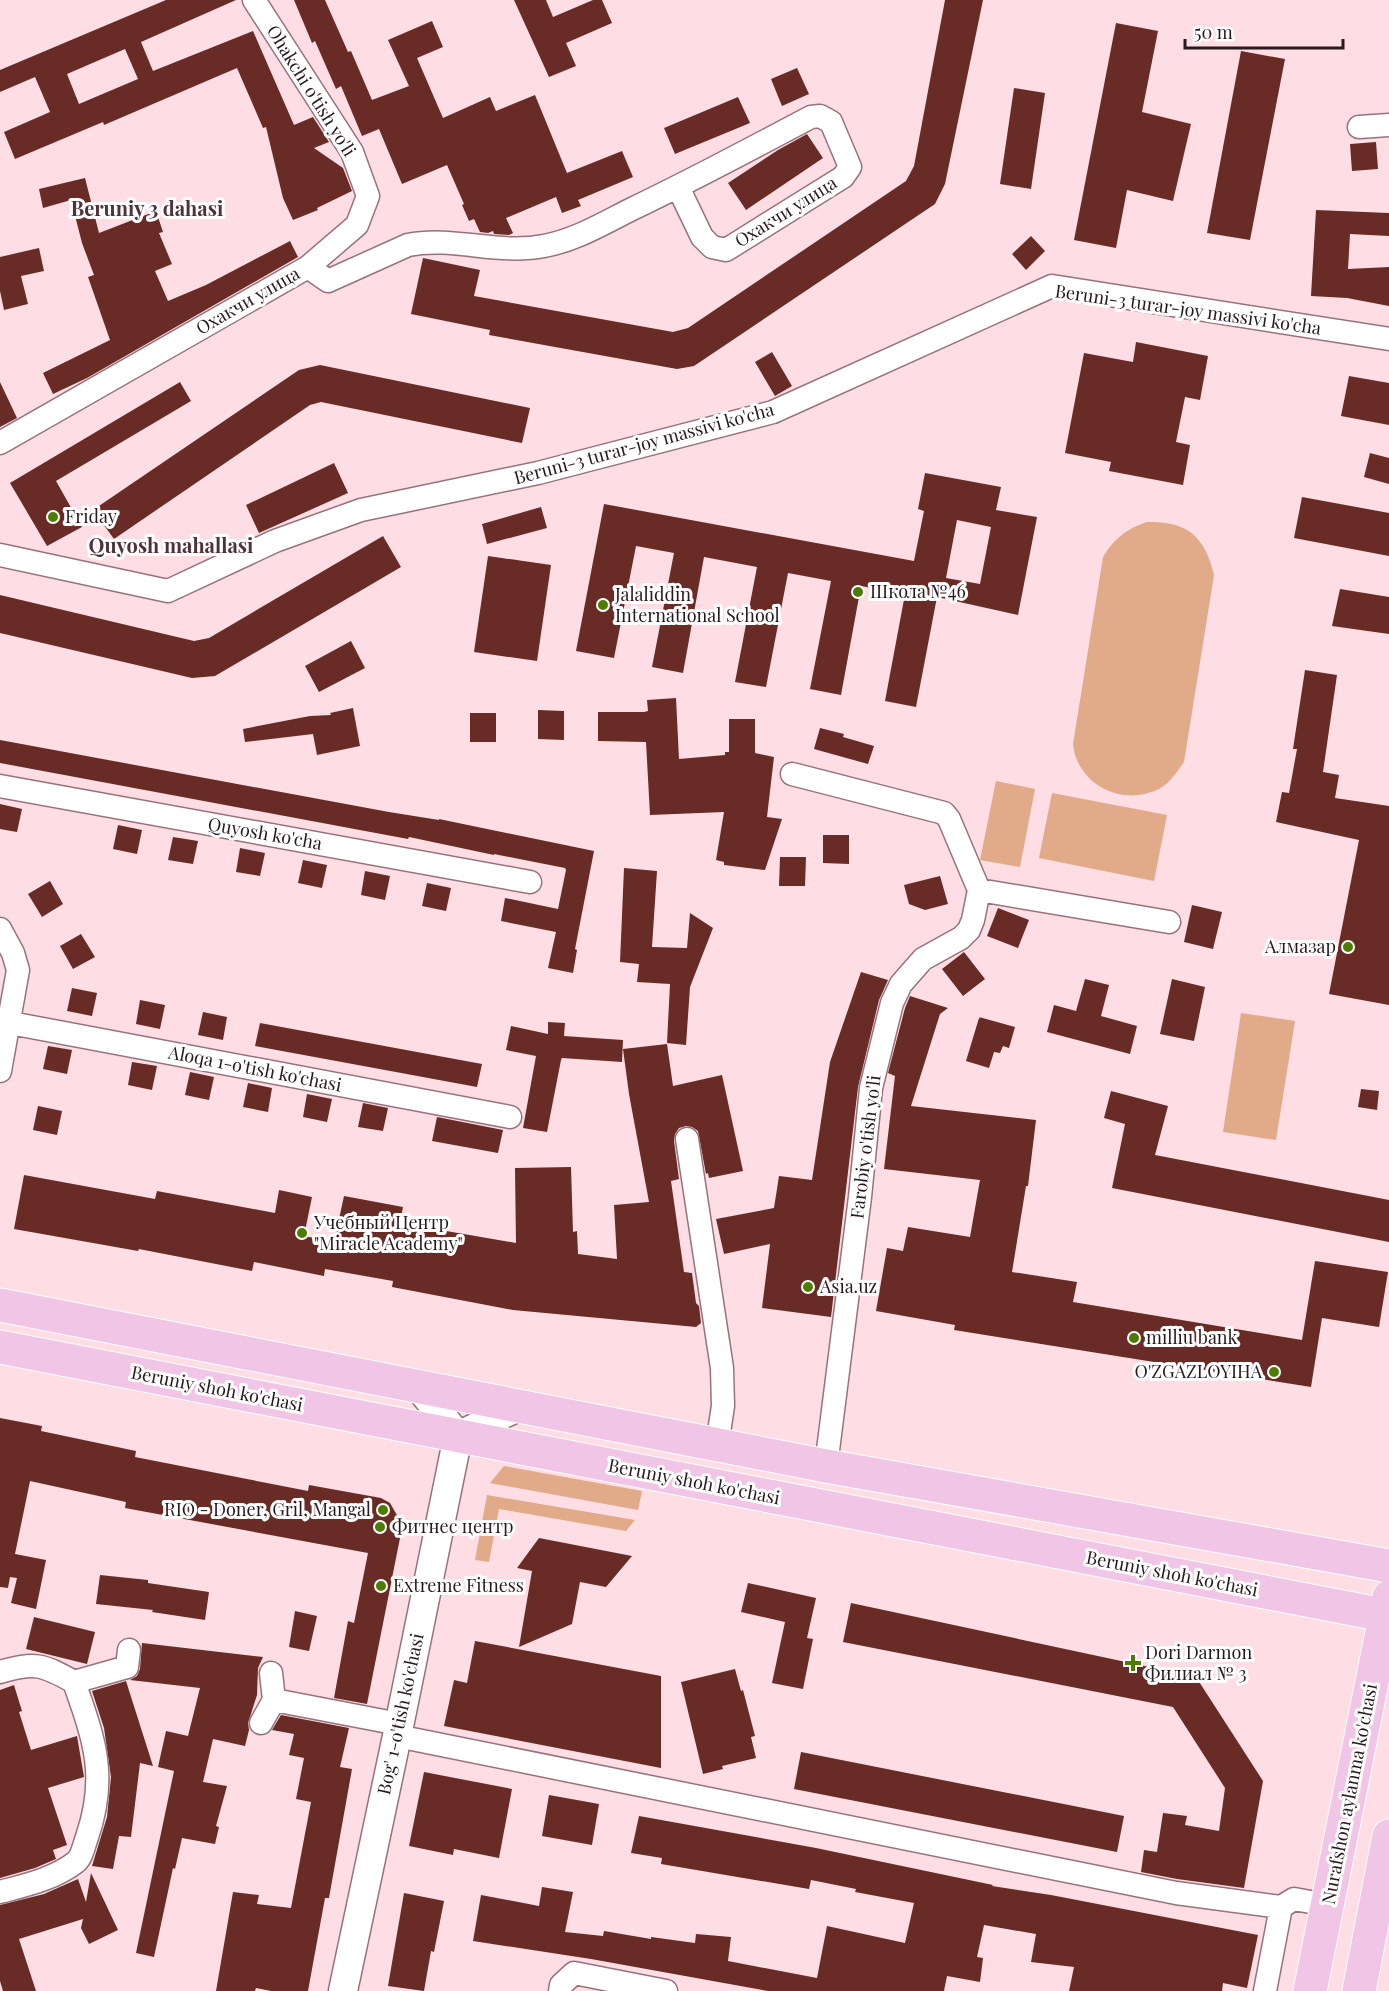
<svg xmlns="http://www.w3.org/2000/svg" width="1389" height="1991" font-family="'Playfair Display',serif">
<rect width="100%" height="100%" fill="#fedde5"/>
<path fill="#e1ab89" d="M 1147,522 C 1187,521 1205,536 1214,575 L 1184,762 C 1177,772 1170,783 1159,789 C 1130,804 1092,792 1078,762 C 1075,757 1074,750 1073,744 L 1103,557 C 1115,538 1126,529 1147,522 Z
M 996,781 L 1035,789 L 1020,867 L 980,860 Z
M 1052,793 L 1167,815 L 1154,881 L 1039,858 Z
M 1241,1013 L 1295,1021 L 1276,1140 L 1223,1132 Z
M 504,1466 L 642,1491 L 638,1510 L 490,1483 Z
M 487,1495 L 635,1520 L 626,1531 L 499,1509 L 489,1562 L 475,1560 Z"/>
<path fill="#682b25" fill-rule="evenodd" d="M 166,0 L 236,0 L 141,42 L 153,71 L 253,31 L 294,125 L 313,117 L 329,142 L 314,148 L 343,168 L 352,191 L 317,208 L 318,210 L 293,220 L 283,198 L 266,127 L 263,128 L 237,68 L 104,125 L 103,122 L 15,159 L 4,132 L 50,112 L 35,77 L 0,92 L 0,70 ZM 125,49 L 138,79 L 79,104 L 67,74 Z
M 294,0 L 325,0 L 348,52 L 351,51 L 372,100 L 409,86 L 388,40 L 432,21 L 443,47 L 417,58 L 443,118 L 490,97 L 496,111 L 535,95 L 567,173 L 622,151 L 633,177 L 578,200 L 581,206 L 562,213 L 556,197 L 506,218 L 513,233 L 509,235 L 494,234 L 493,231 L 488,233 L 480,232 L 474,219 L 469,221 L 462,205 L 464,204 L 447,165 L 402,184 L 379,129 L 362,136 L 341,86 L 336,89 L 315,41 L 312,43 Z
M 514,0 L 546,0 L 553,17 L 593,0 L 602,0 L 612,23 L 566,43 L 576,66 L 549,77 Z
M 945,0 L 983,0 L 945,184 L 935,204 L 694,366 L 677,369 L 489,335 L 490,330 L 411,314 L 423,258 L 480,270 L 474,296 L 673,332 L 688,328 L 906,181 L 914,166 Z
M 1116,23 L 1158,31 L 1142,112 L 1191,124 L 1173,201 L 1127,190 L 1116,248 L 1074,240 Z
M 1241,51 L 1285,59 L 1250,240 L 1207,233 Z
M 797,68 L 809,94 L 782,106 L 771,79 Z
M 1014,88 L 1045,93 L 1031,189 L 1000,184 Z
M 738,97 L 750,123 L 675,154 L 664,128 Z
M 807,134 L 823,158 L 746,210 L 728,183 L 778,150 Z
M 1376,142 L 1378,169 L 1352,171 L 1350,144 Z
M 85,178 L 99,233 L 156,211 L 163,232 L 159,233 L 172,264 L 155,271 L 168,301 L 206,285 L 290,241 L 298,257 L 87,378 L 53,394 L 43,373 L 110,340 L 88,277 L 94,275 L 82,243 L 71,200 L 43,208 L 39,189 Z
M 1316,210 L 1389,213 L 1389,236 L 1350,234 L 1348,269 L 1389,267 L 1389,306 L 1347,298 L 1311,296 Z
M 1031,236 L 1045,251 L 1026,270 L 1012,254 Z
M 39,248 L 44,271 L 21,276 L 28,304 L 4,310 L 0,291 L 0,257 Z
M 1136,342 L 1208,356 L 1200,400 L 1185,397 L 1176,442 L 1190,445 L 1183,485 L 1109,471 L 1111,462 L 1065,453 L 1084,353 L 1133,362 Z
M 772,352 L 792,386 L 775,396 L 755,362 Z
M 320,365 L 530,408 L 522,443 L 321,402 L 310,405 L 114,539 L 93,510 L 299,370 Z
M 1349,376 L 1389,383 L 1389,425 L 1341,416 Z
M 0,382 L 17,418 L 0,427 Z
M 180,382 L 191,401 L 56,481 L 82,527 L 47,546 L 10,483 Z
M 1370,453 L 1389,458 L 1389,484 L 1364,477 Z
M 334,463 L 348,493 L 259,533 L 246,505 Z
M 925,473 L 1001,487 L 996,510 L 1037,517 L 1018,615 L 937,597 L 916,707 L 885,701 L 905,594 L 861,586 L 841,695 L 810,689 L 831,581 L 788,573 L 766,687 L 735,682 L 757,567 L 704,557 L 683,673 L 652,667 L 674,553 L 636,546 L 614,658 L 576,651 L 604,504 L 914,561 L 924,511 L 918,509 ZM 957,520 L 991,527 L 980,584 L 946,578 Z
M 1302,497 L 1389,513 L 1389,556 L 1294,538 Z
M 541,507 L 547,528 L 487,544 L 482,524 Z
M 383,536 L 401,567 L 215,676 L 192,678 L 0,633 L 0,595 L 194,641 L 209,638 Z
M 488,556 L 551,565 L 537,661 L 474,652 Z
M 1340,589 L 1389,597 L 1389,634 L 1332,626 Z
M 351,641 L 365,668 L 319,692 L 305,666 Z
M 1305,670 L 1337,675 L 1323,772 L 1339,775 L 1335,798 L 1389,806 L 1389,1005 L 1329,994 L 1359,840 L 1276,822 L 1282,792 L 1289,793 L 1297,749 L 1293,749 Z
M 676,698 L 679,759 L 725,755 L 725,752 L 729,752 L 729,719 L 755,719 L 755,753 L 774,757 L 767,817 L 782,819 L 765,870 L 724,865 L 724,862 L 716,860 L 724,812 L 650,815 L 646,742 L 598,741 L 598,712 L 644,712 L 648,711 L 647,700 Z
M 353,708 L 360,746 L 317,755 L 313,734 L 245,742 L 243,729 L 310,716 L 331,715 L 330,713 Z
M 538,710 L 564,711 L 564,740 L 538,739 Z
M 470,713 L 496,713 L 496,742 L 470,742 Z
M 820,728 L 844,734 L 843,737 L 874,746 L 868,764 L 814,749 Z
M 0,740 L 389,812 L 439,820 L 439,819 L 594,851 L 575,949 L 577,950 L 573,973 L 548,968 L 556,932 L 501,921 L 505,898 L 558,909 L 566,870 L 565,868 L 494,854 L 494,855 L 409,837 L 408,839 L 0,763 Z
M 0,804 L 22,809 L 17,832 L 0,829 Z
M 118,825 L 142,830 L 137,854 L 113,849 Z
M 823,835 L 849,835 L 849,864 L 823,863 Z
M 173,837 L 198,841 L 193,864 L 168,860 Z
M 240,848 L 265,853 L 260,876 L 236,872 Z
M 780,857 L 806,857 L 805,886 L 779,886 Z
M 303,860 L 327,865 L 322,888 L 298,883 Z
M 624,868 L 657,871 L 652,947 L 687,948 L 690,913 L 713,928 L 690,987 L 686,1045 L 667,1043 L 670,984 L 637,982 L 639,964 L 620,962 Z
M 365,871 L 390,876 L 385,900 L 361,895 Z
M 940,876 L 948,904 L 925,910 L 909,904 L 904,885 Z
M 50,881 L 63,904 L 42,917 L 28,894 Z
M 427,883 L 451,888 L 446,911 L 422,906 Z
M 1192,905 L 1222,912 L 1213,949 L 1184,942 Z
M 998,908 L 1029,920 L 1018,948 L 987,936 Z
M 81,934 L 95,957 L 73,969 L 60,946 Z
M 964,952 L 985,979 L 963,996 L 942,969 Z
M 861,972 L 888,980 L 879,1000 L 858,1087 L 831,1317 L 762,1308 L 770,1244 L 724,1254 L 716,1219 L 774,1208 L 779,1176 L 812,1180 L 830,1062 Z
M 1085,979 L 1109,985 L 1101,1016 L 1137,1026 L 1130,1054 L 1047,1032 L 1054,1005 L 1076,1011 Z
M 1172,979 L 1205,987 L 1194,1041 L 1160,1034 Z
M 72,988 L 97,993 L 92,1016 L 67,1011 Z
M 910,996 L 948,1008 L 940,1014 L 911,1106 L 1036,1120 L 1028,1186 L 1026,1186 L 1012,1272 L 1077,1282 L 1073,1302 L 1302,1340 L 1315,1261 L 1388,1272 L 1379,1327 L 1322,1318 L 1311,1387 L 954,1330 L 955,1325 L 876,1311 L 887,1248 L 903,1251 L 908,1227 L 970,1237 L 980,1180 L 884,1169 L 895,1076 L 888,1073 L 905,1008 Z
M 140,1000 L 165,1005 L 160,1029 L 136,1024 Z
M 203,1012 L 227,1017 L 223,1040 L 198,1035 Z
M 979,1017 L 1015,1027 L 1009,1048 L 1003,1046 L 1000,1053 L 994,1052 L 989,1068 L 966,1061 L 979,1018 L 981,1019 Z
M 548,1022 L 565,1023 L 564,1036 L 623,1040 L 622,1062 L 562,1058 L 561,1060 L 547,1132 L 523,1128 L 536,1056 L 506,1050 L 511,1026 L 548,1034 Z
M 260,1023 L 482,1064 L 477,1087 L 255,1046 Z
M 667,1044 L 673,1086 L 722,1075 L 743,1171 L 709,1178 L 708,1173 L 706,1174 L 698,1131 L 692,1127 L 686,1126 L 679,1128 L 675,1134 L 674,1141 L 679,1179 L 671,1181 L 684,1272 L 692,1273 L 696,1303 L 699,1306 L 701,1323 L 696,1327 L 513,1310 L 392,1287 L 393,1281 L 325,1269 L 324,1276 L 254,1262 L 252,1271 L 139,1249 L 138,1251 L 14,1229 L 24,1175 L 155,1199 L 157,1191 L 275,1213 L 279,1190 L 312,1197 L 304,1236 L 334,1242 L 344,1196 L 403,1207 L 400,1223 L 516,1243 L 515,1168 L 571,1167 L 573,1232 L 577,1231 L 578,1254 L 617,1259 L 614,1205 L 649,1202 L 629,1094 L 623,1049 Z
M 48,1046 L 72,1050 L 67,1074 L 43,1069 Z
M 132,1062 L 157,1066 L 152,1090 L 128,1085 Z
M 190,1072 L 214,1077 L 209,1100 L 185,1095 Z
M 248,1083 L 272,1088 L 268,1112 L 243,1107 Z
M 1361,1089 L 1379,1091 L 1377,1110 L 1358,1107 Z
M 1111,1091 L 1168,1106 L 1155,1155 L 1389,1200 L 1389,1242 L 1112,1188 L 1125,1124 L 1104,1118 Z
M 307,1094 L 332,1099 L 327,1122 L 303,1117 Z
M 363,1103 L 388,1108 L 383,1131 L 358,1127 Z
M 38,1106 L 62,1111 L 57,1135 L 33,1130 Z
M 437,1117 L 503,1130 L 498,1153 L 432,1141 Z
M 0,1418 L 42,1426 L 41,1431 L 136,1451 L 135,1457 L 308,1491 L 309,1485 L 381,1498 L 390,1503 L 398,1517 L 401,1533 L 367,1704 L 334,1698 L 348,1621 L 354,1623 L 368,1553 L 125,1508 L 126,1502 L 30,1481 L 15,1554 L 46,1560 L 36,1609 L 11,1603 L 17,1578 L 10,1577 L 8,1588 L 0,1587 Z
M 539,1538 L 632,1556 L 606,1587 L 580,1582 L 572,1624 L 519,1647 L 532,1571 L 517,1568 Z
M 100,1575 L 148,1580 L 148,1583 L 209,1592 L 205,1620 L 152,1612 L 153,1610 L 96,1604 Z
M 748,1583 L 816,1598 L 807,1638 L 813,1639 L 803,1689 L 772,1683 L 785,1622 L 741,1612 Z
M 851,1603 L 1196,1677 L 1263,1781 L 1244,1888 L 1177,1879 L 1141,1872 L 1144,1850 L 1157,1852 L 1163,1813 L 1187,1816 L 1185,1825 L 1219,1831 L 1225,1788 L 1173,1707 L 843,1642 Z
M 295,1611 L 317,1616 L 309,1651 L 289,1647 Z
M 34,1617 L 95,1632 L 87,1664 L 26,1649 Z
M 475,1641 L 661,1676 L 661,1768 L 444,1726 L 454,1680 L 467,1683 Z
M 142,1643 L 263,1657 L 258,1668 L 257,1695 L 248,1723 L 249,1730 L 245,1746 L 213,1739 L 203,1782 L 227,1786 L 216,1826 L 219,1827 L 215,1844 L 182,1838 L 175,1869 L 173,1868 L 154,1957 L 136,1953 L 174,1771 L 158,1767 L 166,1731 L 188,1736 L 200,1688 L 130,1680 L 137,1676 L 140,1669 Z
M 735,1669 L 741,1691 L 743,1690 L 755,1736 L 751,1737 L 756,1758 L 722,1766 L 723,1769 L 703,1774 L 681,1682 Z
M 126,1681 L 153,1766 L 140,1763 L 131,1837 L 119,1836 L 113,1869 L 92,1866 L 107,1817 L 111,1777 L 104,1728 L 92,1691 Z
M 14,1685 L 22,1711 L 19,1712 L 31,1750 L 77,1736 L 84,1777 L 48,1788 L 67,1845 L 53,1850 L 56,1859 L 35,1868 L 0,1878 L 0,1690 Z
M 281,1715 L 349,1728 L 340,1767 L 352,1769 L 329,1898 L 325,1898 L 308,1991 L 271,1991 L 256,1988 L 255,1991 L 216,1991 L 233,1892 L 259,1895 L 257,1904 L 291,1908 L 311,1802 L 296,1799 L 304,1758 L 289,1755 L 294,1734 L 272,1730 Z
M 801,1752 L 1124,1816 L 1117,1852 L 794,1789 Z
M 424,1772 L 512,1789 L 499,1858 L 454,1849 L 453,1855 L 409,1846 Z
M 549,1795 L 599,1804 L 592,1845 L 542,1836 Z
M 639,1816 L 816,1848 L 993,1885 L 992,1886 L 1051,1895 L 1258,1935 L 1247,1988 L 1223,1983 L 1222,1991 L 1069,1991 L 1074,1967 L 1031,1962 L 1036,1934 L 984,1925 L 977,1957 L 983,1958 L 980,1982 L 947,1976 L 944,1991 L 768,1991 L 591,1959 L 473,1941 L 481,1895 L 539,1906 L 542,1887 L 573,1892 L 565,1932 L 603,1936 L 604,1931 L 651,1939 L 651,1937 L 695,1943 L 696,1934 L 731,1937 L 728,1961 L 817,1978 L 827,1926 L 905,1943 L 914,1903 L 855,1892 L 856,1889 L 811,1880 L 809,1889 L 661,1864 L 662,1858 L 631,1853 Z
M 91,1873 L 118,1930 L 89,1944 L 81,1928 L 83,1919 L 19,1939 L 36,1991 L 3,1991 L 0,1981 L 0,1905 L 44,1894 L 78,1879 L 86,1902 Z
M 404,1893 L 444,1901 L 434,1952 L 431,1951 L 424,1991 L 388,1986 Z"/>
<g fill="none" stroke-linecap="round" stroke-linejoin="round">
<defs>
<path id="minor" d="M 254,0 L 352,152 L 368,196 L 357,225 L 308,267
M 1359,127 L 1389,125
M 0,443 L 308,267 L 328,281 L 408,245 C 454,236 497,255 544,246 C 576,240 604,223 632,209 C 693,180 752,148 811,117 L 820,116 L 831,122 L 850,167 L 843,177 L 726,250 L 712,247 L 702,237 L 678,187
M 0,555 L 168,591 L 275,541 L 361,510 L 538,473 L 773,412 L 1052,286 L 1389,339
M 792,774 L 944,813 L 949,819 L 979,890 L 973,920 L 969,930 L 961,938 L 923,959 L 901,984 L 892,1003 L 871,1088 L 860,1197 L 826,1466
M 0,786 L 530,882
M 979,890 L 1169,922
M 0,929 L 13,953 L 18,970 L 0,1071
M 0,1021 L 510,1117
M 687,1139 L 722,1368 L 723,1406 L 717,1445
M 0,1672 C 35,1662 42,1664 74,1682 C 94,1739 108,1776 87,1837 C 84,1845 82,1857 76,1862 C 54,1879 26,1885 0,1892
M 74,1682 L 127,1667 L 129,1650
M 274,1700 L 399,1724
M 261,1723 L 274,1700 L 271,1673
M 397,1736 L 1176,1893 L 1281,1907 L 1294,1899 L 1327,1905
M 560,1991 L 561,1985 L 574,1973 L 666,1991
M 1265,1991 L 1281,1907"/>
<path id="tertiary" d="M 458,1436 L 520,1406
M 343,1991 L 397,1736 L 458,1436 L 418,1386"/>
<path id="primary" d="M 0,1305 L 826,1466 L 1389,1566
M 0,1347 L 1389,1616
M 1310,1991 L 1389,1597
M 1359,1991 L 1389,1836"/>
</defs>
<use href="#minor" stroke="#97727c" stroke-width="25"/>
<use href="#tertiary" stroke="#97727c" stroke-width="31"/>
<use href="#primary" stroke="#fff" stroke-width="35"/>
<use href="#minor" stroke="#fff" stroke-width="22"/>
<use href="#tertiary" stroke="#fff" stroke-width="28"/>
<use href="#primary" stroke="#f1c5e6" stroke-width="33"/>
</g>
<g fill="#4d7c03" stroke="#fff" stroke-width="2">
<circle cx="53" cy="517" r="6"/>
<circle cx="858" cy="592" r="6"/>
<circle cx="603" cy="605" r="6"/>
<circle cx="1348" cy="947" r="6"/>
<circle cx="302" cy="1233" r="6"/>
<circle cx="808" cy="1287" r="6"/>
<circle cx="1134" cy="1338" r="6"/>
<circle cx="1274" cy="1372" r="6"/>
<circle cx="383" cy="1510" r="6"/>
<circle cx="380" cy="1527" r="6"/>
<circle cx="381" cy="1586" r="6"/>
<path d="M1130 1654h6v6h6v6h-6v6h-6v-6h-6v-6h6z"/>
</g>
<g text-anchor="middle" stroke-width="6" stroke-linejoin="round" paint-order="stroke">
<g font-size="18" fill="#28191d" stroke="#fff">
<text transform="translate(311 91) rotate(58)" y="6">Ohakchi o'tish yo'li</text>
<text transform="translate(786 212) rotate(-32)" y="6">Охакчи улица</text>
<text transform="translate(248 301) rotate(-30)" y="6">Охакчи улица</text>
<text transform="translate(1188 310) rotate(8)" y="6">Beruni-3 turar-joy massivi ko'cha</text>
<text transform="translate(644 444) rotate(-15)" y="6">Beruni-3 turar-joy massivi ko'cha</text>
<text transform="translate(265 834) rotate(10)" y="6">Quyosh ko'cha</text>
<text transform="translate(255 1069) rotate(11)" y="6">Aloqa 1-o'tish ko'chasi</text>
<text transform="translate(866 1147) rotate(-83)" y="6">Farobiy o'tish yo'li</text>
<text transform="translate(217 1389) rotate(11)" y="6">Beruniy shoh ko'chasi</text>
<text transform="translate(694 1482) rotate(11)" y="6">Beruniy shoh ko'chasi</text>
<text transform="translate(1172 1574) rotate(11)" y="6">Beruniy shoh ko'chasi</text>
<text transform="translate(401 1714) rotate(-78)" y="6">Bog' 1-o'tish ko'chasi</text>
<text transform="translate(1350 1794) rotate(-79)" y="6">Nurafshon aylanma ko'chasi</text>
</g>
<g font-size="18" fill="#28191d" stroke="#fff" text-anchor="start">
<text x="65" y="523">Friday</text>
<text x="870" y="598">Школа №46</text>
<text x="615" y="601">Jalaliddin<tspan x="615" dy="21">International School</tspan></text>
<text x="1336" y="953" text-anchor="end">Алмазар</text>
<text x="314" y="1229">Учебный Центр<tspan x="314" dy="21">"Miracle Academy"</tspan></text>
<text x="820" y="1293">Asia.uz</text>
<text x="1146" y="1344">milliu bank</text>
<text x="1262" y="1378" text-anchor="end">O'ZGAZLOYIHA</text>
<text x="371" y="1516" text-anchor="end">RIO - Doner, Gril, Mangal</text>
<text x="392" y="1533">Фитнес центр</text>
<text x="393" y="1592">Extreme Fitness</text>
<text x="1145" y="1659">Dori Darmon<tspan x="1145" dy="21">Филиал № 3</tspan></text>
</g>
<g font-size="20" font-weight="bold" fill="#50313a" stroke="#fff">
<text x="147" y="216">Beruniy 3 dahasi</text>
<text x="171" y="553">Quyosh mahallasi</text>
</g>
</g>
<path d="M1185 39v9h158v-9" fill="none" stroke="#28191d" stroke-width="3"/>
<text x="1194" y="39" font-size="18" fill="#28191d" stroke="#ffffff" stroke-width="4.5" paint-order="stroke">50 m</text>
</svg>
